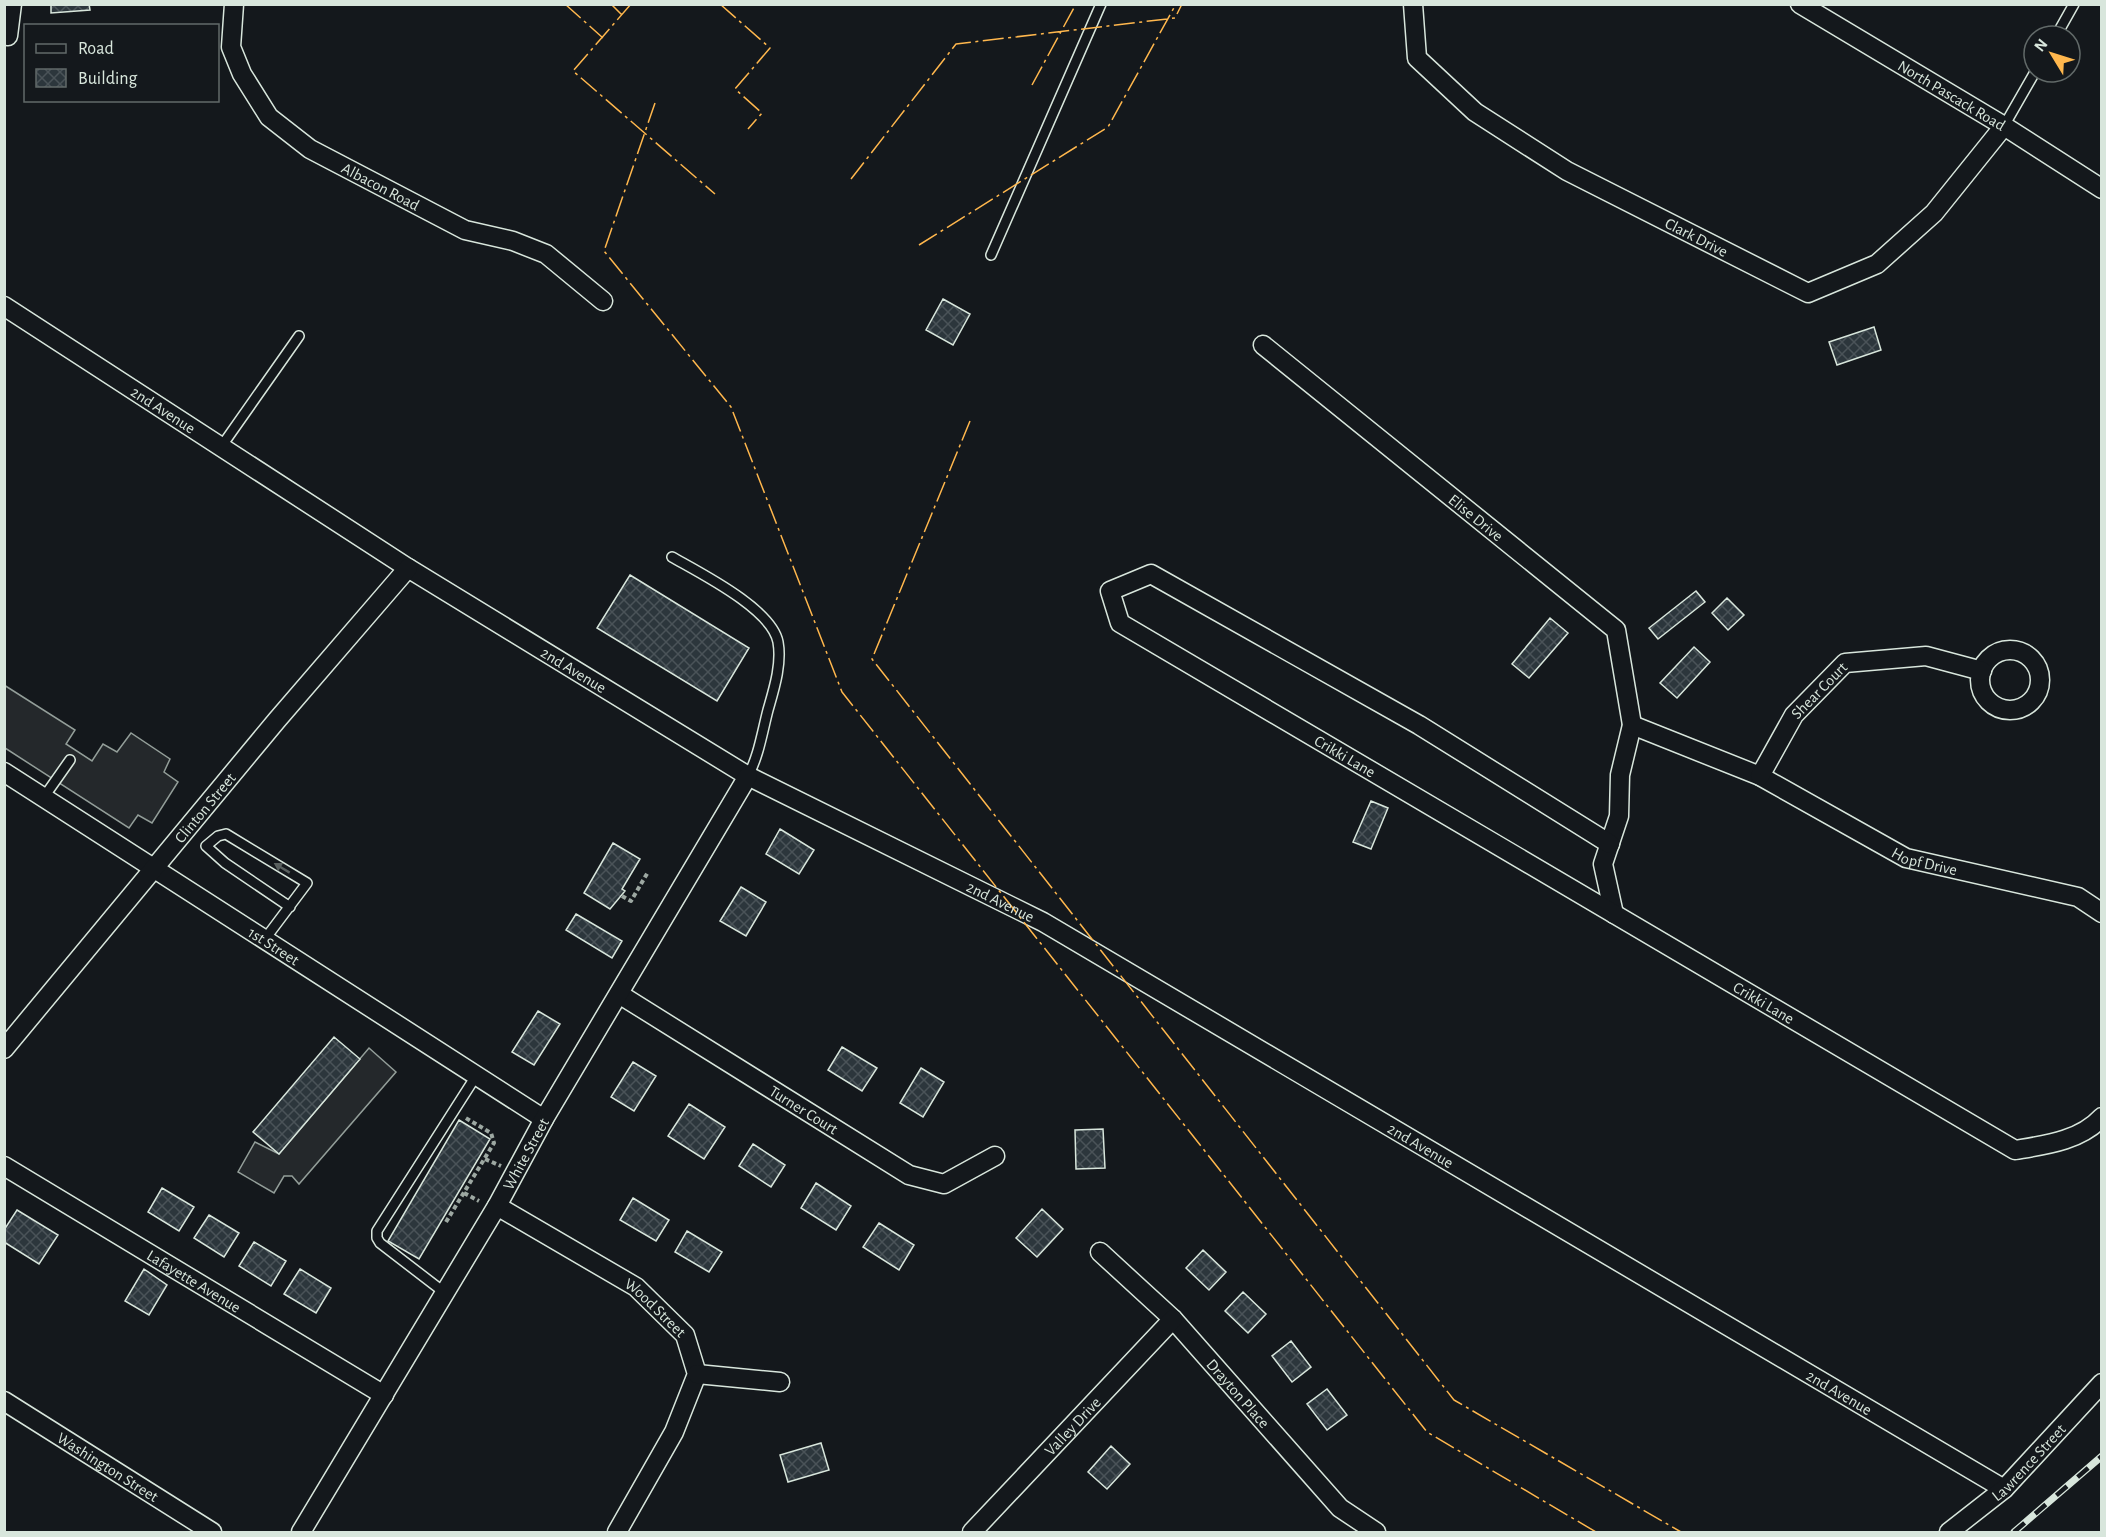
<svg xmlns="http://www.w3.org/2000/svg" width="2106" height="1537" font-family="'Alegreya Sans',sans-serif">
<defs>
<pattern id="building-cross-hatch" width="8" height="8" patternUnits="userSpaceOnUse" patternTransform="scale(1.5)"><rect width="8" height="8" fill="#2c363c"/><path d="M0 0l8 8M0 8l8-8" fill="none" stroke="#4a5358"/></pattern>
</defs>
<rect width="100%" height="100%" fill="#14181c"/>
<path fill="#24282b" stroke="#939e99" stroke-width="1.5" d="M 4,685 L 75,730 L 66,744 L 92,761 L 103,744 L 117,752 L 131,733 L 170,759 L 164,772 L 178,782 L 152,823 L 138,815 L 129,828 L 5,748 Z
M 369,1048 L 396,1072 L 299,1184 L 292,1176 L 284,1176 L 274,1193 L 238,1172 L 255,1142 L 279,1154 Z"/>
<path fill="url(#building-cross-hatch)" stroke="#d8e6dc" stroke-width="1.5" d="M 51,4 L 89,4 L 90,10 L 51,13 Z
M 943,299 L 970,314 L 953,345 L 926,330 Z
M 1874,327 L 1881,350 L 1837,365 L 1829,342 Z
M 630,575 L 749,648 L 717,701 L 597,628 Z
M 1696,591 L 1705,602 L 1658,639 L 1649,628 Z
M 1727,598 L 1744,615 L 1728,630 L 1712,613 Z
M 1550,618 L 1568,633 L 1529,678 L 1512,664 Z
M 1694,647 L 1710,662 L 1677,698 L 1660,683 Z
M 1371,801 L 1388,808 L 1371,849 L 1353,842 Z
M 780,829 L 814,850 L 799,874 L 766,854 Z
M 613,843 L 640,859 L 622,889 L 625,891 L 610,909 L 584,893 Z
M 741,887 L 766,902 L 746,936 L 720,921 Z
M 576,914 L 622,941 L 612,958 L 566,930 Z
M 538,1011 L 560,1024 L 534,1065 L 512,1052 Z
M 334,1037 L 360,1059 L 279,1154 L 253,1132 Z
M 842,1047 L 877,1068 L 862,1091 L 828,1070 Z
M 633,1062 L 656,1076 L 634,1111 L 611,1097 Z
M 921,1068 L 944,1082 L 923,1117 L 900,1103 Z
M 689,1104 L 725,1127 L 704,1159 L 668,1136 Z
M 459,1120 L 490,1139 L 419,1259 L 388,1241 Z
M 1103,1129 L 1105,1168 L 1076,1169 L 1075,1130 Z
M 753,1144 L 785,1165 L 771,1187 L 739,1166 Z
M 816,1183 L 851,1206 L 836,1230 L 801,1208 Z
M 162,1188 L 194,1207 L 179,1231 L 148,1212 Z
M 633,1198 L 669,1220 L 656,1241 L 620,1220 Z
M 1042,1209 L 1063,1229 L 1037,1257 L 1016,1238 Z
M 17,1210 L 58,1235 L 39,1264 L 4,1242 L 4,1230 Z
M 209,1215 L 239,1233 L 224,1257 L 194,1238 Z
M 879,1223 L 914,1245 L 899,1270 L 863,1247 Z
M 687,1231 L 722,1252 L 709,1272 L 675,1252 Z
M 254,1242 L 286,1261 L 271,1286 L 239,1266 Z
M 1203,1250 L 1226,1272 L 1209,1290 L 1186,1268 Z
M 144,1269 L 167,1285 L 149,1315 L 125,1301 Z
M 300,1269 L 331,1288 L 316,1313 L 284,1294 Z
M 1243,1292 L 1266,1314 L 1248,1333 L 1225,1311 Z
M 1291,1341 L 1311,1367 L 1292,1382 L 1272,1356 Z
M 1327,1389 L 1347,1415 L 1327,1430 L 1307,1404 Z
M 821,1443 L 829,1470 L 788,1482 L 780,1455 Z
M 1111,1446 L 1130,1464 L 1107,1489 L 1088,1472 Z"/>
<g fill="none" stroke-linecap="round" stroke-linejoin="round">
<defs>
<path id="service" d="M 2056,36 L 2074,4
M 2004,126 L 2035,72
M 991,255 L 1101,4
M 221,447 L 299,336
M 672,557 C 700,573 772,609 778,642 C 782,664 774,689 768,710 C 762,733 759,755 748,776
M 44,797 L 70,760
M 265,939 L 307,883 L 226,834 L 218,836 L 206,846 L 225,863 L 290,907
M 445,1293 L 380,1243 L 377,1238 L 377,1231 L 476,1076"/>
<g id="minor">
<path id="s1" d="M 234,4 L 231,47 L 242,74 L 269,117 L 310,149 L 465,230 L 513,241 L 546,254 L 603,301"/>
<path id="s2" d="M 1413,4 L 1417,58 L 1475,112 L 1567,171 L 1808,293 L 1877,264 L 1934,213 L 2004,126"/>
<path id="s3" d="M 1800,4 L 2004,126 L 2102,189"/>
<path d="M 8,36 L 12,4"/>
<path id="s4" d="M 4,306 L 408,568 L 748,776 L 1043,922 L 2004,1489"/>
<path id="s5" d="M 1263,345 L 1616,630 L 1632,725 L 1620,775 L 1619,816 L 1603,864 L 1614,914"/>
<circle cx="2010" cy="680" r="30"/>
<path id="s6" d="M 1632,725 L 1760,776 L 1906,858 L 2078,897 L 2102,913"/>
<path id="s7" d="M 4,772 L 544,1119"/>
<path id="s8" d="M 1760,776 L 1794,715 L 1845,663 L 1926,656 L 1982,671"/>
<path id="s9" d="M 1610,844 L 1419,725 L 1151,574 L 1110,591 L 1120,623 L 2015,1150 C 2045,1145 2080,1141 2102,1117"/>
<path id="s10" d="M 619,994 L 909,1175 L 944,1184 L 995,1156"/>
<path id="s11" d="M 4,1049 L 277,720 L 408,568"/>
<path id="s12" d="M 4,1166 L 384,1395"/>
<path id="s13" d="M 497,1206 L 636,1287 L 685,1335 L 697,1374 L 674,1432 L 617,1532"/>
<path id="s14" d="M 1100,1252 L 1173,1319 L 1340,1508 L 1376,1532"/>
<path d="M 697,1374 L 780,1382"/>
<path id="s15" d="M 4,1401 L 212,1532"/>
<path id="s16" d="M 301,1532 L 497,1206 L 544,1119 L 748,776"/>
<path id="s17" d="M 972,1532 L 1173,1319"/>
<path id="s18" d="M 1949,1532 L 2004,1489 L 2102,1383"/>
</g>
</defs>
<use href="#service" stroke="#d8e6dc" stroke-width="12"/>
<use href="#minor" stroke="#d8e6dc" stroke-width="21"/>
<path stroke="#9da8a2" stroke-width="4" stroke-dasharray="4.5 3" stroke-linecap="butt" d="M 622,896 L 631,901 L 648,872
M 485,1159 L 501,1166
M 464,1193 L 479,1201
M 446,1222 L 494,1143 L 491,1133 L 464,1117"/>
<use href="#service" stroke="#14181c" stroke-width="9"/>
<use href="#minor" stroke="#14181c" stroke-width="18"/>
<defs>
<path id="rail" d="M 2014,1532 L 2102,1456"/>
</defs>
<use href="#rail" stroke="#d8e6dc" stroke-width="7"/>
<use href="#rail" stroke="#14181c" stroke-width="4.5" stroke-dasharray="14" stroke-linecap="butt"/>
<path stroke="#ffb74d" stroke-width="1.5" stroke-dasharray="21 4.5 3 4.5" stroke-linecap="butt" d="M 565,4 L 603,38
M 611,4 L 622,15
M 631,4 L 573,71 L 715,194
M 720,4 L 770,48 L 735,89 L 762,113 L 748,129
M 1032,85 L 1076,4
M 655,103 L 604,251 L 731,407 L 842,692 L 1427,1432 L 1596,1532
M 851,179 L 956,44 L 1175,18 L 1182,4
M 919,245 L 1108,127 L 1176,4
M 970,421 L 872,659 L 1454,1400 L 1681,1532"/>
</g>
<defs><path id="oneway-solid" d="M-6-.8H1V-3.2L6.5 0L1 3.2V.8H-6Z" transform="scale(1.5)"/></defs>
<use fill="#59605f" href="#oneway-solid" transform="translate(282 868) rotate(-149)"/>
<g text-anchor="middle" stroke-width="4.5" stroke-linejoin="round" paint-order="stroke">
<g font-size="16" fill="#d8e6dc" stroke="#14181c">
<text dy="6" stroke="none"><textPath href="#s3" startOffset="177">North Pascack Road</textPath></text>
<text dy="6" stroke="none"><textPath href="#s1" startOffset="255">Albacon Road</textPath></text>
<text dy="6" stroke="none"><textPath href="#s2" startOffset="388">Clark Drive</textPath></text>
<text dy="6" stroke="none"><textPath href="#s4" startOffset="190">2nd Avenue</textPath></text>
<text dy="6" stroke="none"><textPath href="#s5" startOffset="274">Elise Drive</textPath></text>
<text dy="6" stroke="none"><textPath href="#s4" startOffset="676">2nd Avenue</textPath></text>
<text dy="6" stroke="none"><textPath href="#s8" startOffset="105">Shear Court</textPath></text>
<text dy="6" stroke="none"><textPath href="#s9" startOffset="872">Crikki Lane</textPath></text>
<text dy="6" stroke="none"><textPath href="#s11" startOffset="314">Clinton Street</textPath></text>
<text dy="6" stroke="none"><textPath href="#s6" startOffset="324">Hopf Drive</textPath></text>
<text dy="6" stroke="none"><textPath href="#s4" startOffset="1162">2nd Avenue</textPath></text>
<text dy="6" stroke="none"><textPath href="#s7" startOffset="321">1st Street</textPath></text>
<text dy="6" stroke="none"><textPath href="#s9" startOffset="1358">Crikki Lane</textPath></text>
<text dy="6" stroke="none"><textPath href="#s10" startOffset="218">Turner Court</textPath></text>
<text dy="6" stroke="none"><textPath href="#s4" startOffset="1648">2nd Avenue</textPath></text>
<text dy="6" stroke="none"><textPath href="#s16" startOffset="440">White Street</textPath></text>
<text dy="6" stroke="none"><textPath href="#s12" startOffset="222">Lafayette Avenue</textPath></text>
<text dy="6" stroke="none"><textPath href="#s13" startOffset="189">Wood Street</textPath></text>
<text dy="6" stroke="none"><textPath href="#s14" startOffset="198">Drayton Place</textPath></text>
<text dy="6" stroke="none"><textPath href="#s4" startOffset="2134">2nd Avenue</textPath></text>
<text dy="6" stroke="none"><textPath href="#s17" startOffset="146">Valley Drive</textPath></text>
<text dy="6" stroke="none"><textPath href="#s18" startOffset="106">Lawrence Street</textPath></text>
<text dy="6" stroke="none"><textPath href="#s15" startOffset="123">Washington Street</textPath></text>
</g>
</g>
<rect width="2106" height="1537" fill="none" stroke="#d8e6dc" stroke-width="12"/>
<rect x="24" y="24" width="195" height="78" fill="#14181c" stroke="#626a69" stroke-width="1.5"/>
<rect x="36" y="44" width="30" height="9" fill="#14181c" stroke="#626a69" stroke-width="1.5"/>
<text x="78" y="54" font-size="18" fill="#d8e6dc">Road</text>
<rect x="36" y="69" width="30" height="18" fill="url(#building-cross-hatch)" stroke="#626a69" stroke-width="1.5"/>
<text x="78" y="84" font-size="18" fill="#d8e6dc">Building</text>
<g transform="translate(2052 54) rotate(308)"><circle r="28" fill="#14181c" stroke="#626a69" stroke-width="1.5"/>
<path d="M0-4.5L10 22L0 15L-10 22Z" fill="#ffb74d"/>
<text y="-9" font-size="16" font-weight="bold" text-anchor="middle" fill="#d8e6dc">N</text>
</g>
</svg>
